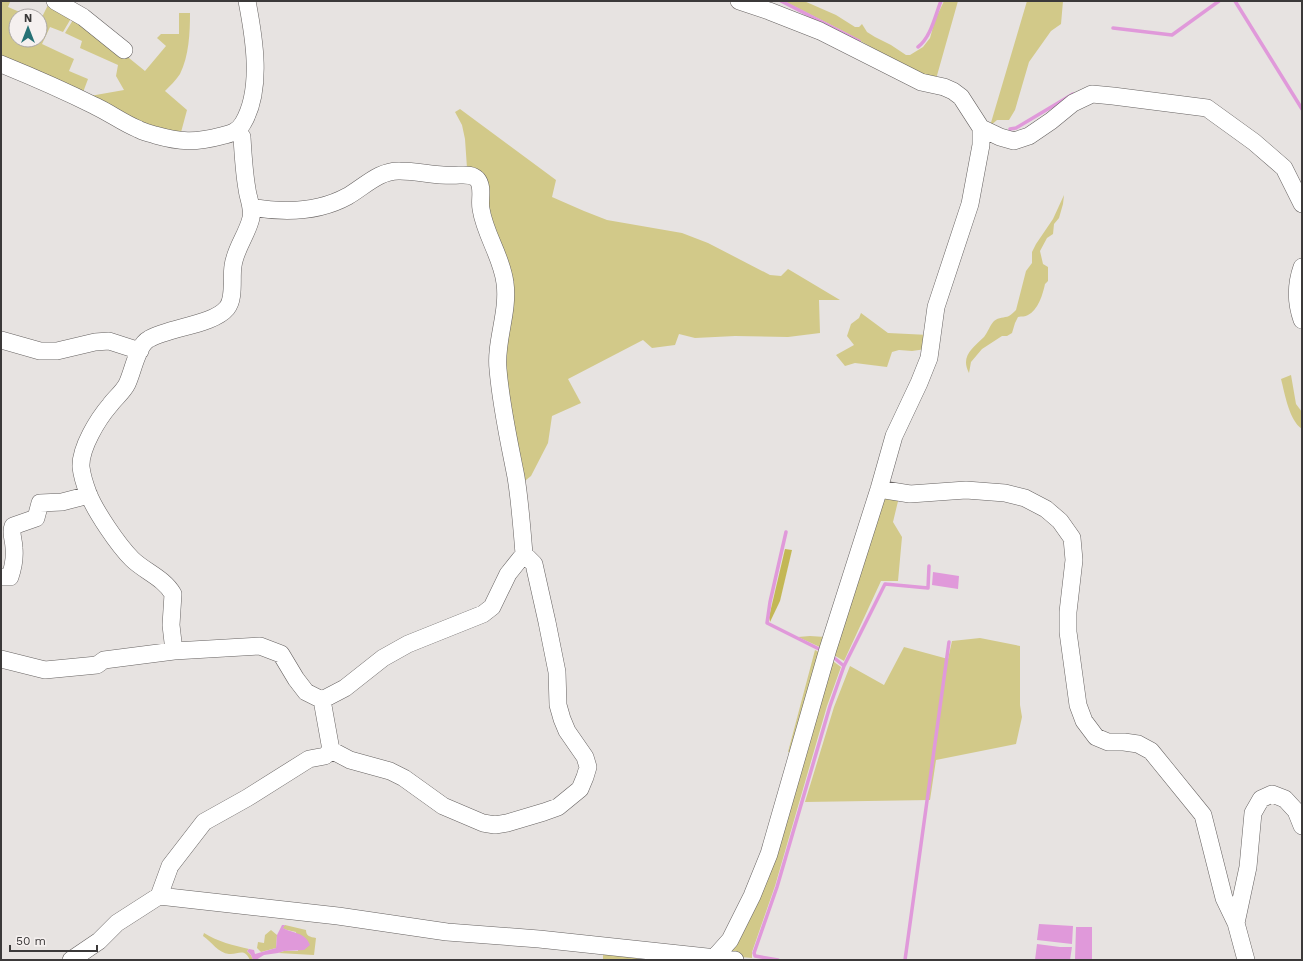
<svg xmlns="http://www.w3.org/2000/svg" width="1303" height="961" font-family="'Work Sans',sans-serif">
<rect width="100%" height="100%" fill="#e7e3e1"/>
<path fill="#d2c989" d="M 1,1 L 10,2 L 8,7 L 29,16 L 16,16 L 16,40 L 40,40 L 40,21 L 50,1 L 73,15 L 63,32 L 50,27 L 42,44 L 74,59 L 69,71 L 88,79 L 82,95 L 1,59 Z
M 784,1 L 804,1 L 836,15 L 855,27 L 859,27 L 862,24 L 867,32 L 875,37 L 891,45 L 906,55 L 910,55 L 923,47 L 930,38 L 935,20 L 944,1 L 958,1 L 936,79 L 927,79 L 843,31 Z
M 1027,1 L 1063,1 L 1061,24 L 1051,31 L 1029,62 L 1015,110 L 1009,120 L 997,120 L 990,126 Z
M 179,13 L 190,13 C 190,33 189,56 180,74 C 176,80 170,86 165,91 L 187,110 L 180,136 L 155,130 L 90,96 L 124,90 L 116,76 L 118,65 L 80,48 L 82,41 L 65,33 L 76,15 L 145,71 L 166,46 L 157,38 L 161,34 L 179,34 Z
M 460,109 L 556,180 L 552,197 L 584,211 L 607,220 L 682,233 L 708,243 L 770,275 L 781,276 L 788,269 L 840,300 L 819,300 L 820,333 L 788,337 L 735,336 L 695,338 L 679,334 L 675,345 L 652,348 L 643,340 L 568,379 L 581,403 L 552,416 L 548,443 L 531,476 L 521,484 L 500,365 L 509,296 L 467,168 L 465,139 L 462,125 L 455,112 Z
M 1064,195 L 1063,204 L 1059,218 L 1054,224 L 1053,234 L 1047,238 L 1040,251 L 1043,264 L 1048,267 L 1048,281 L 1045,284 C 1043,294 1038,310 1028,315 C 1025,317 1022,316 1018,317 L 1015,323 L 1012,333 L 1007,336 L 1002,336 L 982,349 L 971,362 L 969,373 C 960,356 973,348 984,337 C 988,332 990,325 994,321 C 999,317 1004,318 1009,316 C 1012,314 1014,312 1016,310 L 1026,271 L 1032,263 L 1032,252 L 1036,244 L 1053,219 Z
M 861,313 L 888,333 L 929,335 L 926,349 L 912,351 L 899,350 L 892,352 L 887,367 L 855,363 L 845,366 L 836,355 L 854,345 L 847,336 L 851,324 L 859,318 Z
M 1291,375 L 1296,404 L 1302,412 L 1302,429 C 1289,420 1285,394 1281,379 Z
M 881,494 L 899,497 L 893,522 L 902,537 L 898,581 L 881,581 L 844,661 L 832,654 Z
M 810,636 L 825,637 L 822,648 L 798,637 Z
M 980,638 L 1020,646 L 1020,705 L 1022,717 L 1016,744 L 936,760 L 930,800 L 805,802 L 834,707 L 850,666 L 884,685 L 904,647 L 948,659 L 952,641 Z
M 815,650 L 823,654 L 794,753 L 788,752 Z
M 830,659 L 841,667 L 827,706 L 775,886 L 752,952 L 752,958 L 731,956 L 729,950 Z
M 285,925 L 306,930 C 306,936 310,937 316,938 L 314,955 L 278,953 L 284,951 L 298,951 L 296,932 L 287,930 L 282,928 Z
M 271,930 L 277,935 L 276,948 L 261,952 L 257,948 L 258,942 L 264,943 L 265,935 Z
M 204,933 C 216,941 235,946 249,949 L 247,951 L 251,955 L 253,960 L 250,960 C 244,947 238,955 229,954 C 218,953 212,942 203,936 Z
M 603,954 L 651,960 L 603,960 Z"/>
<path fill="#c3b755" d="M 785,549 L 792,550 L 780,601 L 770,622 L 769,617 Z"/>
<path fill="#e099da" d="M 933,572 L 959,576 L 958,589 L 932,585 Z
M 1039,924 L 1073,926 L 1072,944 L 1037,940 Z
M 282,925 L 285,925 L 283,928 C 294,934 305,932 310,945 L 304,950 L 284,951 L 278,953 L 264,955 L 256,960 L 253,960 L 251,955 L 247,951 L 249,949 L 254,950 L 255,954 L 276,948 L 277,935 Z
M 1076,927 L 1092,927 L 1092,960 L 1075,960 Z
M 1037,944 L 1060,947 L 1072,947 L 1070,960 L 1035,960 Z"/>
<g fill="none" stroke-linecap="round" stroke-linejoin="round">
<path stroke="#e099da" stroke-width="3.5" d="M 781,1 L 859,41
M 1235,1 L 1302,109
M 1113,28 L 1172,35 L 1219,1
M 918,47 C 931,37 935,16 941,1
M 1010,129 L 1016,128 L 1073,94
M 786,532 L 770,602 L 767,623 L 819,649
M 833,657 L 844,666
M 778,960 L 755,956 L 754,953 L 777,887 L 830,706 L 844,666 L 885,584 L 928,588 L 929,566
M 905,960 L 949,642"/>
<defs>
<path id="minor" d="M 55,1 L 83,17 L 124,50
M 1,64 C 33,77 65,91 95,106 C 110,113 123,123 138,129 C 143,132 149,133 155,135 C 180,142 195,143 221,136 C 230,134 238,132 243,123 C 263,89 254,37 247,1
M 981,128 L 1000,137 L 1014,141 L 1029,136 L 1051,121 L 1073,103 L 1092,94 L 1113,96 L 1207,108 L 1254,142 L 1284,168 L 1302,204
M 1302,267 C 1296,284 1296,303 1302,320
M 1,340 L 40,351 L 57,351 L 95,342 L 109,341 L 140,351
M 879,489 L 910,494 L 966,490 L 1005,493 L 1025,498 L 1046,509 L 1060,521 L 1072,538 L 1074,560 L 1068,612 L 1068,632 L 1078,705 L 1084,721 L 1096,737 L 1108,742 L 1124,742 L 1138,744 L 1151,751 L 1203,815 L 1224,898 L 1236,923 L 1246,960
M 1,577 L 10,577 C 13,568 15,558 14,548 C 14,540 10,533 13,526 L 36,518 L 40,503 L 62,502 L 89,495
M 174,651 L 171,625 L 173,594 C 164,578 144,571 132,559 C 118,545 95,511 88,493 C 85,485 82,476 81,467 C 80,448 98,419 110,405 C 115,398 123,392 127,384 C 133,372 137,345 149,339 C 170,327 213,325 227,308 C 235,298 231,278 233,266 C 235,249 247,235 251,218 C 253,208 248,198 247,189 C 244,172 243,154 242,137 L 235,132
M 1,659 L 45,670 L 97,665 L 104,660 L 174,651 L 260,646 L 281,654 L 296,679 L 306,692 L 322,700
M 331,750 L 350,760 L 390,771 L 404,778 L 443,806 L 483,823 L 495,825 L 507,823 L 544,812 L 558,807 L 580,789 L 585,777 L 588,767 L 585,757 L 567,731 L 562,719 L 558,705 L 557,672 L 547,622 L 534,564 L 524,554
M 159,896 L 170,866 L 204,822 L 247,798 L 309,759 L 325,756 L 331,750 L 322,700 L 345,688 L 383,658 L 408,644 L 483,614 L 492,607 L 508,574 L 524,554 C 522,529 520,502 516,477 C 509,441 501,406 498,369 C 495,342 509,312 505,283 C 502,257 485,235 481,209 C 479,200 484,187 477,179 C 472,174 465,175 459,175 C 439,177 420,171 400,171 C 380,170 365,186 348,196 C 319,212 284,213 251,207
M 1236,923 L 1248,867 L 1253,813 L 1261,799 L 1272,794 L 1285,799 L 1296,811 L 1302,826
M 71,960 L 99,941 L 117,923 L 159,896 L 338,916 L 447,932 L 539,939 L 735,960
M 717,960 L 714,958 L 730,940 L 752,896 L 769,854 L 828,649 L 879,489 L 894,436 L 919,383 L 929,358 L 936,307 L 970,204 L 981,145 L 981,128 L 961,97 L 953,91 L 944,87 L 921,82 L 820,31 L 769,11 L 739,1"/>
</defs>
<use href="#minor" stroke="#666261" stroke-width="18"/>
<use href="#minor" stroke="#fff" stroke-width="17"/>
</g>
<rect width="1303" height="961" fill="none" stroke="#3b3939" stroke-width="4"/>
<g transform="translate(28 28)"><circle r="19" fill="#f5f0ef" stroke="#aba7a6"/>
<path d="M0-3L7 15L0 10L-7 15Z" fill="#267175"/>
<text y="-6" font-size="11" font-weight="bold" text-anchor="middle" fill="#3b3939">N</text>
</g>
<path d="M10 945v6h87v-6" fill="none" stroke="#3b3939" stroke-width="2"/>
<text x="16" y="945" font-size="12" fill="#3b3939" stroke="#f5f0ef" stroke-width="3" paint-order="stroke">50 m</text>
</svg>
